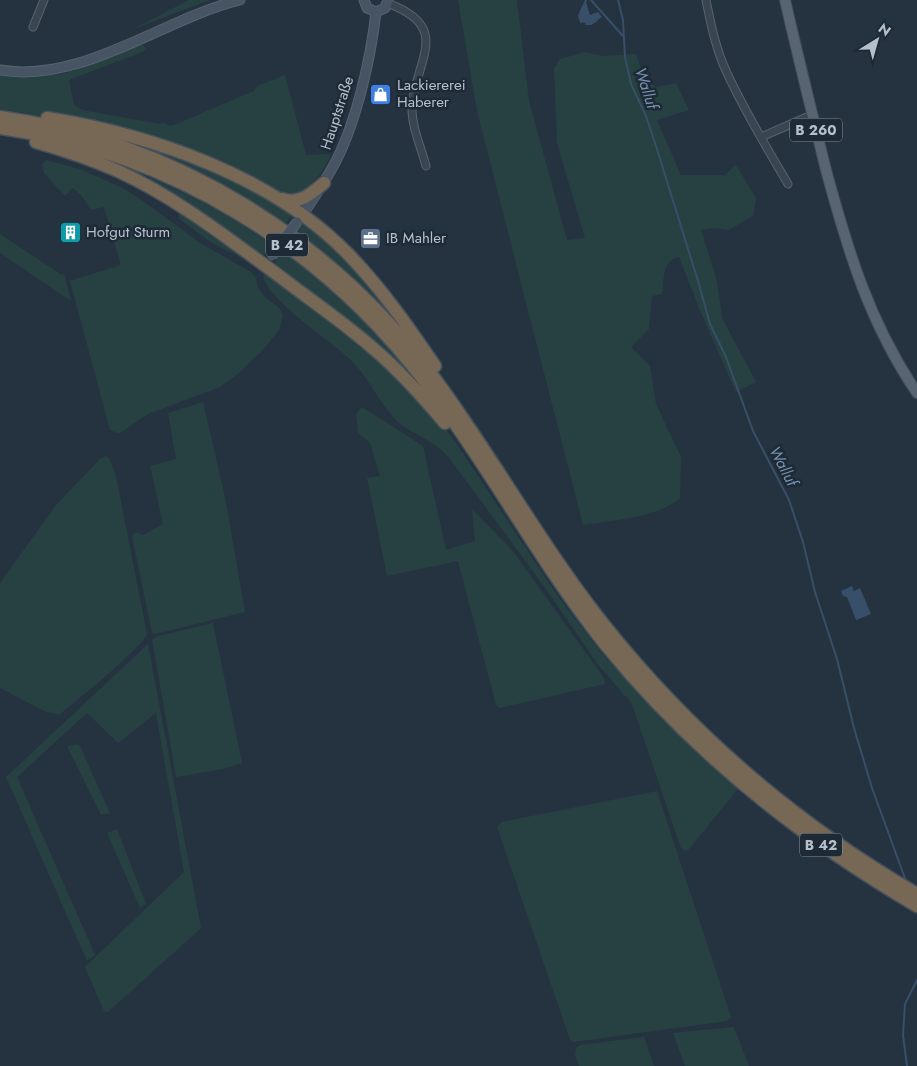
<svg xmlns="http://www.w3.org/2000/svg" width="917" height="1066" font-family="Jost,sans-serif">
<rect width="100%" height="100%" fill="#253341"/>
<path fill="#274142" d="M 189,0 L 210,0 L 133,29 Z
M 458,0 L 517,0 L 529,101 L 567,240 L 585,238 L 557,143 L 554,69 L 560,59 L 585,52 L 603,56 L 636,54 L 641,69 L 655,87 L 676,83 L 689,110 L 657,120 L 681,175 L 725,175 L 736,165 L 756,198 L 753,216 L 728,230 L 714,228 L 701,230 L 717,281 L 722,318 L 756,382 L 736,392 L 701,313 L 679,257 C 662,260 664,280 662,294 L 652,296 L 649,329 L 631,347 L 650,366 L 656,404 L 681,457 L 680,498 C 657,518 613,520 583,525 L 477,111 Z
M 142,43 L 146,49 L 142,52 L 69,80 L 74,105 L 82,110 L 160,124 L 163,122 L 170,126 L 174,125 L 254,91 L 257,86 L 285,75 L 306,155 L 329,154 L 330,157 L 321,173 L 305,191 L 286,198 L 237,173 L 64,119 L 0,109 L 0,75 L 37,76 L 66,73 Z
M 104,133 L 201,165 L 275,201 L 292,215 L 284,226 Z
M 97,157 C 158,179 218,206 271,245 L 264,254 L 260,255 L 204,217 Z
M 46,160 L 80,169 L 123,188 L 143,201 L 200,243 L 251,272 L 256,278 L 258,288 L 264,296 L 280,309 L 283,316 L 279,330 L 262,351 L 239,373 L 220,387 L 148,414 L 120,433 L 117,433 L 110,430 L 70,281 L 121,265 L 104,207 L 91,210 L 81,195 L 73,188 L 65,196 L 44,173 L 42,165 Z
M 180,214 L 247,261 L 209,241 L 178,218 Z
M 305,223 L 312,227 L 367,282 L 430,365 L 295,233 L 301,226 Z
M 0,234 L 62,275 L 64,274 L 71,301 L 0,253 Z
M 283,249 L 343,299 L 393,351 L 421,387 L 275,266 L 275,262 Z
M 265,274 L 269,274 L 371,352 L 442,424 L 456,443 L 559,598 L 603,655 L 669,723 L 738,789 L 689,849 L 685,851 L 681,848 L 632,704 L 628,699 L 599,666 L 543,585 L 450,459 C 443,450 433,443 423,438 C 416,433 407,430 400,424 C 380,406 370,379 351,360 C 330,340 271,303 263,277 Z
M 203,402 L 225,497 L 245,612 L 155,634 L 152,633 L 132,536 L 136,532 L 143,535 L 163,524 L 150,466 L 176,459 L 168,413 Z
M 362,407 L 423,446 L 446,550 L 475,541 L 472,509 L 513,551 L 604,678 L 605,684 L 499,708 L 496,705 L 458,561 L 387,576 L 367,478 L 380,476 L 370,443 L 358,433 L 356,414 Z
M 106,456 L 110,460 L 116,476 L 147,634 C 142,648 75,702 59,715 L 44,711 L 0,688 L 0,583 L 56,505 L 101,458 Z
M 213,623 L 242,763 L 223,769 L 176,777 L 152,639 L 158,636 Z
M 148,644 L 201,928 L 108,1012 L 104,1011 L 85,967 L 184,872 L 156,713 L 118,743 L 87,713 L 17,777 L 95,955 L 87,961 L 6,777 Z
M 79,744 L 110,813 L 101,815 L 67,746 Z
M 657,791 L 731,1017 L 727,1021 L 573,1042 L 570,1040 L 565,1025 L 497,827 L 502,822 Z
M 117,829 L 146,904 L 140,908 L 107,833 Z
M 734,1027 L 749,1066 L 685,1066 L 673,1033 Z
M 644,1037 L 654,1066 L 579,1066 L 575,1055 L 576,1048 L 580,1045 Z"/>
<path fill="#384f69" d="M 586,2 L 590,15 L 598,12 L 602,17 L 591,24 L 580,22 C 578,13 581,9 586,2 Z
M 852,586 L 854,591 L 860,588 L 871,614 L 856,620 L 847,597 L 843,596 L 841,591 Z"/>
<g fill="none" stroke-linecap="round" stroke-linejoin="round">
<path stroke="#384f69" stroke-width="2" d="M 591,0 L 623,36
M 618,0 L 623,20 L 625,57 L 631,84 L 646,116 L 656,146 L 698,281 L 710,324 L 726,357 L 753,431 L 789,500 L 803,542 L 815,592 L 837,659 L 854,728 L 872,788 L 906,881
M 581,22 L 579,16 L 586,0
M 586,24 L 591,24 L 597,20
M 907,1066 L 903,1035 L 905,1004 L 917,980"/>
<defs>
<path id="street" d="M 706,0 C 711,25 716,50 727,73 C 745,112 767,148 788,184
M 387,3 C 453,27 416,59 412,106 C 411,125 421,147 426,166
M 33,27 L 44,0
M 761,137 L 807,117"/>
<path id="secondary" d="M 364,0 L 367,8 L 376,12 L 385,8 L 388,0
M 0,70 C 82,84 162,19 240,0
M 299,220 C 312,201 325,182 336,161 C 357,120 371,57 376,12"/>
<path id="primary" d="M 785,0 C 798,57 812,113 826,170 C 848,251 869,322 917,393"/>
<path id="highway" d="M 0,117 C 174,141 331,239 435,379 C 494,459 542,547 604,625 C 691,734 796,824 917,894
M 47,118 C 153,135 274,177 349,255 C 382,289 409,328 435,366
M 0,128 C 171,153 322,246 426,383 C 490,467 539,561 605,644 C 691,750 799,837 917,906
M 36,142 C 64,150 91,159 118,171 C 177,198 230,240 282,278 C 313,302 346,324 375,350 C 401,372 423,397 445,423
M 282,199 C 299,205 311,194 324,183"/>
</defs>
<use href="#street" stroke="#57636e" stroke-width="9"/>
<use href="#secondary" stroke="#57636e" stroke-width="11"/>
<use href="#primary" stroke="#434e5a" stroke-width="12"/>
<use href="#highway" stroke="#44505b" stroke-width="15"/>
<use href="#street" stroke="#394551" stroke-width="7"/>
<use href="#secondary" stroke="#475464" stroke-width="9"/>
<use href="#primary" stroke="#576471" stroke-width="10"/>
<use href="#highway" stroke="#776856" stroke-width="12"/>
<defs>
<path id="secondary-bridge" d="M 272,256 L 297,222"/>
</defs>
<use href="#secondary-bridge" stroke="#57636e" stroke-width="11" stroke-linecap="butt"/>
<use href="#secondary-bridge" stroke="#475464" stroke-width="9"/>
</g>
<defs>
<symbol id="shop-square" viewBox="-11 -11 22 22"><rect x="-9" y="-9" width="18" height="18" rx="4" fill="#3f7fe0" stroke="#1e2a36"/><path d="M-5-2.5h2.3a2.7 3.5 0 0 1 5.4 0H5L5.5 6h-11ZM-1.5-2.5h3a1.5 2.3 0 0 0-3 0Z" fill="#fff"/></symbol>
<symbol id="building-square" viewBox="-11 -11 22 22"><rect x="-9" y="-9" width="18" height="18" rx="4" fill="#0f9aa8" stroke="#1e2a36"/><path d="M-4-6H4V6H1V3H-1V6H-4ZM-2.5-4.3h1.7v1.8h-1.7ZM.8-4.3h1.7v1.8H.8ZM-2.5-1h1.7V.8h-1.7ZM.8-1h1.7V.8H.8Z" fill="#fff"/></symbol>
<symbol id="office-square" viewBox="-11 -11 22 22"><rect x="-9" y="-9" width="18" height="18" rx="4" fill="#5c6f8a" stroke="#1e2a36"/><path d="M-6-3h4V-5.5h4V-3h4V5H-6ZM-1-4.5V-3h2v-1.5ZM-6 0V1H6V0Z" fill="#fff"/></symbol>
</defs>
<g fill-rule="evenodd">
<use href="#shop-square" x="368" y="82" width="25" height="25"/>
<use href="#building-square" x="58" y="220" width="25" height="25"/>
<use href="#office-square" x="358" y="226" width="25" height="25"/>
</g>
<g text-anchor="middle" stroke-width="5" stroke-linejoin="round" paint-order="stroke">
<g fill="#1e2a36" stroke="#88939e" stroke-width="1">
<rect x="790" y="118.5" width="52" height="23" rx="4"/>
<rect x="266" y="233.5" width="42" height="23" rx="4"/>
<rect x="800" y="833.5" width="42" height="23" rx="4"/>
</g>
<g font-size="14" font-weight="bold" fill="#b6c0cb">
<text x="816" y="135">B 260</text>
<text x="287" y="250">B 42</text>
<text x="821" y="850">B 42</text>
</g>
<g font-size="15" fill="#b6c0cb" stroke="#1e2a36" text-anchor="start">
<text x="397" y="90">Lackiererei<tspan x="397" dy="17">Haberer</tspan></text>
<text x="86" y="237">Hofgut Sturm</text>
<text x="386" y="243">IB Mahler</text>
</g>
<g font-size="15" fill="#b6c0cb" stroke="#1e2a36">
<text transform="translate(337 113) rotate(-72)" y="5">Hauptstraße</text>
</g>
<g font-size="16" font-style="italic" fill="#7692af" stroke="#1e2a36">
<text transform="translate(647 88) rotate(72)" y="6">Walluf</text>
<text transform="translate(784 466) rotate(62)" y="6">Walluf</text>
</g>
</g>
<g transform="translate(877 40) rotate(37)" stroke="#1e2a36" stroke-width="4" paint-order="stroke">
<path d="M0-4L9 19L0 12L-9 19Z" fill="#b6c0cb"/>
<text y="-8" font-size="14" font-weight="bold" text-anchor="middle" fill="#b6c0cb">N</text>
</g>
</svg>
